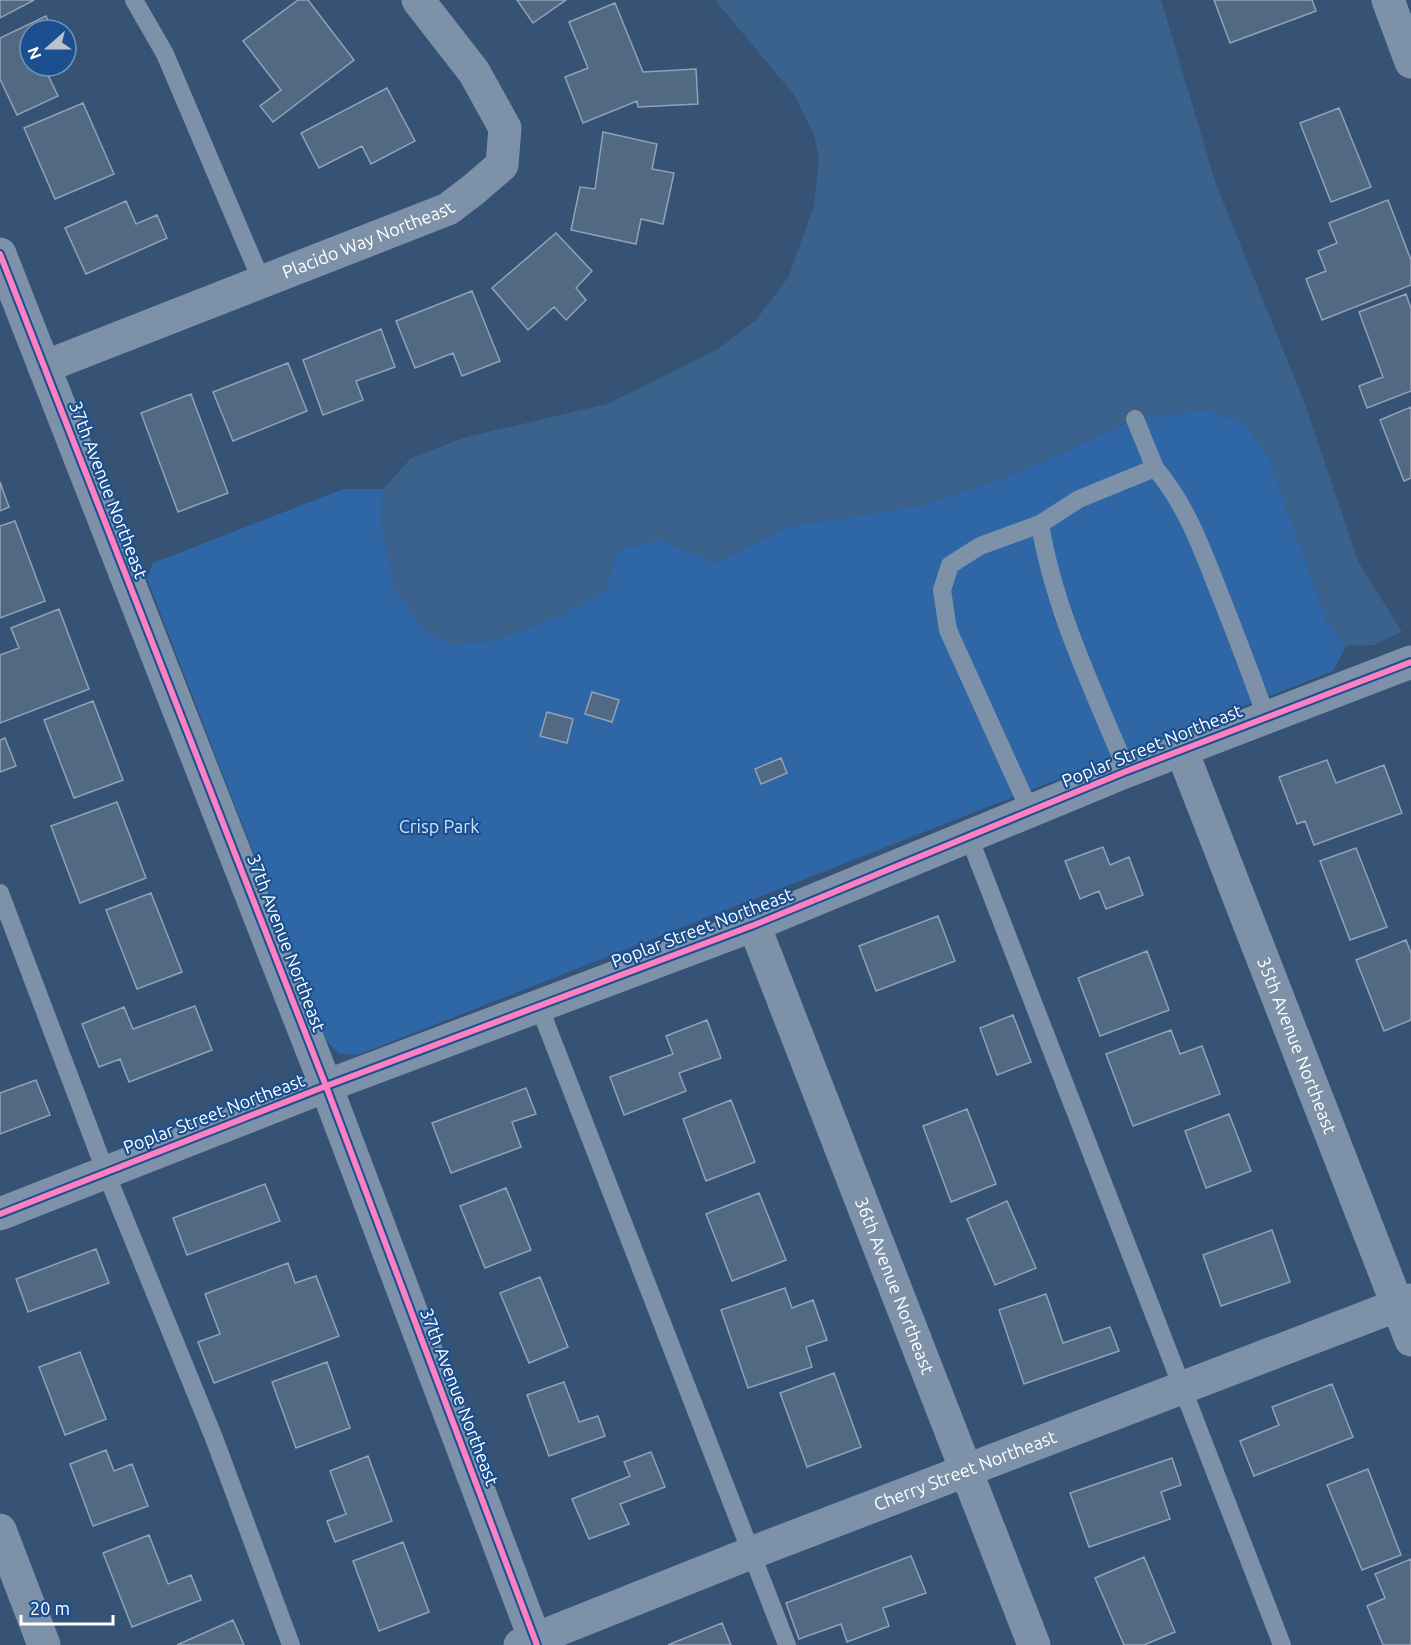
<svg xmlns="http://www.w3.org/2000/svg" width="1411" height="1645" font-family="Ubuntu,sans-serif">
<rect width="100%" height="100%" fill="#365274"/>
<path fill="#2f66a5" d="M 1207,410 L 1244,423 L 1268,455 L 1327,622 L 1346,646 L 1333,671 L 358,1055 L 339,1054 L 326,1040 L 147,579 L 153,563 L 343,489 L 383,489 L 382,532 L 455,645 L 499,639 L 556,617 L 604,592 L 618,550 L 659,539 L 716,563 L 790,526 L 924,505 L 1022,471 L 1135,419 Z"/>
<path fill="#3b618d" d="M 715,0 L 1161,0 L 1216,184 L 1305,404 L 1358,561 L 1402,632 L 1374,645 L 1346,646 L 1327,622 L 1268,455 L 1244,423 L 1207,410 L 1135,419 L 1022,471 L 924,505 L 790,526 L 716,563 L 659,539 L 618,550 L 604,592 L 556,617 L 499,639 L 455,645 L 423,631 L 394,588 L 382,532 L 383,489 L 411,458 L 466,437 L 607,404 L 718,349 L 756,320 L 789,276 L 814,205 L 819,158 L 814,135 L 795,96 Z"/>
<path fill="#526984" stroke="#92a2b6" stroke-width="1.5" d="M 0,0 L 34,0 L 0,18 Z
M 298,0 L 308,0 L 354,60 L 273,122 L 260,106 L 281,90 L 243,41 Z
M 517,0 L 566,0 L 533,23 Z
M 1214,0 L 1312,0 L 1316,11 L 1230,43 Z
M 615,3 L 643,72 L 696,69 L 698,104 L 638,107 L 637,101 L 583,123 L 565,77 L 588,68 L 569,22 Z
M 46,16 L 52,30 L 30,30 L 30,66 L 61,66 L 47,73 L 58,96 L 17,115 L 0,79 L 0,38 Z
M 387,88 L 415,141 L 371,164 L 362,146 L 319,168 L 301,133 Z
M 83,103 L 114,174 L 55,199 L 24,128 Z
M 1339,108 L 1371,187 L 1331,202 L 1300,123 Z
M 603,132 L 657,144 L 652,169 L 674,173 L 663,224 L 641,219 L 636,244 L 571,230 L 580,187 L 595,189 Z
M 1388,200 L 1411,260 L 1411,285 L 1322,320 L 1306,279 L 1326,271 L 1318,251 L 1337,243 L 1329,223 Z
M 126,201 L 136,224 L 157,215 L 167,238 L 86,274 L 65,228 Z
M 556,233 L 592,271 L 576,288 L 586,300 L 566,320 L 554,307 L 528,330 L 492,288 Z
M 472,291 L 500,361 L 462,376 L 453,353 L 415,368 L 396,321 Z
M 1406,294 L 1411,309 L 1411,391 L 1367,408 L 1359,386 L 1383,377 L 1359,312 Z
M 381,329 L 395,367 L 356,381 L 363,400 L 323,415 L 303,360 Z
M 288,363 L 307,411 L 233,441 L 213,392 Z
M 191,394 L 228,493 L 178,512 L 141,413 Z
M 1411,407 L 1411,478 L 1404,481 L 1380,420 Z
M 0,482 L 9,507 L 0,511 Z
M 15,521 L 45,601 L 0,618 L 0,526 Z
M 59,609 L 89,689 L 0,723 L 0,655 L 19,648 L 11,628 Z
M 592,692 L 619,700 L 612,722 L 585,714 Z
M 93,701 L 123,780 L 74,798 L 44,720 Z
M 547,712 L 573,719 L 567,743 L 540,736 Z
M 5,738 L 16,766 L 0,772 L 0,740 Z
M 781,758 L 787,773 L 761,784 L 755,769 Z
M 1327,760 L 1336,783 L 1384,765 L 1402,813 L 1314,845 L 1305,821 L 1297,824 L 1279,777 Z
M 117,802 L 146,878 L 80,903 L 51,826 Z
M 1103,847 L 1110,865 L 1129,857 L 1143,895 L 1106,909 L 1099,891 L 1080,899 L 1065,861 Z
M 1356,848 L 1387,927 L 1350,940 L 1320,861 Z
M 151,893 L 182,972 L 137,989 L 106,910 Z
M 938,916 L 955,961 L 876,991 L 859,946 Z
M 1406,940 L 1411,953 L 1411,1020 L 1384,1031 L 1356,960 Z
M 1147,951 L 1169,1010 L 1100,1036 L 1078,978 Z
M 195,1006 L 212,1050 L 129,1082 L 120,1059 L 99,1067 L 82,1024 L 124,1007 L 133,1029 Z
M 1013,1015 L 1031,1062 L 997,1075 L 980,1028 Z
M 707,1020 L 721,1058 L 679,1073 L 686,1091 L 624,1115 L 610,1077 L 673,1054 L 666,1036 Z
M 1171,1030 L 1180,1054 L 1202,1046 L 1220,1094 L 1133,1126 L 1106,1054 Z
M 36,1080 L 50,1115 L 0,1134 L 0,1093 Z
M 526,1088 L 536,1114 L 512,1122 L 521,1147 L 451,1173 L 432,1123 Z
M 731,1100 L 755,1162 L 706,1181 L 683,1119 Z
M 967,1109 L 996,1184 L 951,1202 L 923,1126 Z
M 1229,1114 L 1251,1171 L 1206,1188 L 1185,1131 Z
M 265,1184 L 280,1221 L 187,1255 L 173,1218 Z
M 506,1188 L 531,1250 L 485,1268 L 460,1206 Z
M 759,1193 L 786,1260 L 732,1281 L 706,1214 Z
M 1007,1201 L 1036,1268 L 995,1285 L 967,1219 Z
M 1272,1230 L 1290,1282 L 1221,1306 L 1203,1255 Z
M 96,1249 L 109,1283 L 28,1312 L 16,1279 Z
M 288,1263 L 295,1283 L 316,1276 L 339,1336 L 214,1383 L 198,1342 L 220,1334 L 205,1294 Z
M 540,1277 L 568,1347 L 529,1363 L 500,1293 Z
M 785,1288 L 792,1308 L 813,1300 L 827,1340 L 806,1347 L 812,1367 L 748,1388 L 721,1310 Z
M 1046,1294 L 1063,1343 L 1110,1327 L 1119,1351 L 1024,1384 L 999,1310 Z
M 80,1352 L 106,1419 L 65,1435 L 39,1367 Z
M 327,1362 L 350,1428 L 296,1448 L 272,1382 Z
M 834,1373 L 861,1447 L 807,1467 L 780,1393 Z
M 564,1382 L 579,1422 L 598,1416 L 605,1436 L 549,1456 L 527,1395 Z
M 1332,1384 L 1353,1437 L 1254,1476 L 1240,1441 L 1279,1425 L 1272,1407 Z
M 106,1450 L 114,1471 L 132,1464 L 148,1506 L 93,1526 L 70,1464 Z
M 651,1452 L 665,1487 L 620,1504 L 629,1524 L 589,1539 L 572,1499 L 630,1476 L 624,1462 Z
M 368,1456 L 392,1521 L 335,1542 L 327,1521 L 346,1514 L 330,1471 Z
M 1172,1458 L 1181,1485 L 1161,1492 L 1170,1519 L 1089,1547 L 1070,1493 Z
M 1368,1469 L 1401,1555 L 1362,1570 L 1327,1485 Z
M 149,1535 L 168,1584 L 191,1575 L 201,1600 L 132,1627 L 103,1553 Z
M 403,1542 L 429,1612 L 379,1631 L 353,1561 Z
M 911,1556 L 926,1593 L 883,1608 L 889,1626 L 847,1642 L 841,1624 L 799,1639 L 786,1603 Z
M 1144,1557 L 1175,1632 L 1144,1645 L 1124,1645 L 1095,1578 Z
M 1411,1559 L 1411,1645 L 1383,1645 L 1367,1606 L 1385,1598 L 1375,1574 Z
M 233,1620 L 244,1645 L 177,1645 Z
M 722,1623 L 731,1645 L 668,1645 Z"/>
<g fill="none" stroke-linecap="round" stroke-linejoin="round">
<path stroke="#7d92a8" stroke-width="18" d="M 134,0 L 165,54 L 262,282
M 1135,419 L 1155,468
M 1127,771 C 1094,691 1054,610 1040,524 L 1079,499 L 1155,468 C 1185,503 1200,544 1217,587 C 1234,630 1251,673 1266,717
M 1030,811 L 948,630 L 942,590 L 950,565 L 980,546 L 1040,524
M 969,837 L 1282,1645
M 0,893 L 106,1173 L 214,1438 L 291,1645
M 539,1006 L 787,1645"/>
<g stroke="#7d92a8" stroke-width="33">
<path d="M 1388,0 L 1411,62"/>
<path d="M 0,254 L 326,1086 L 537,1645"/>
<path id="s1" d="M 44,367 L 448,209 L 473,190 L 502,165 L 505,128 L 474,72 L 418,0"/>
<path id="s2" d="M 1182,751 L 1411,1340"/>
<path id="s3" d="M 754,925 L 1034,1645"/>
<path d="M 0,1214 L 326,1086 L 754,925 L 1127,771 L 1411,662"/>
<path d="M 0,1530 L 44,1645"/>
<path id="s4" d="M 520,1645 L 751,1553 L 1411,1300"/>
</g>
<defs>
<path id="cycleway" d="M 0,254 L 326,1086 L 537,1645
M 0,1214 L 326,1086 L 754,925 L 1127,771 L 1411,662"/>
</defs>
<use href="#cycleway" stroke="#1b4f8f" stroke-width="10"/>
<use href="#cycleway" stroke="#ff80c0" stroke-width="6"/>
</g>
<g text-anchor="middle" stroke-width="4.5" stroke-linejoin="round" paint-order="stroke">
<g font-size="18" fill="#fff" stroke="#1b4f8f">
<text dy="6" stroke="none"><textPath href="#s1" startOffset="348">Placido Way Northeast</textPath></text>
<text transform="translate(108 490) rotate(69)" y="6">37th Avenue Northeast</text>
<text transform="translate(1152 746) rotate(-22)" y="6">Poplar Street Northeast</text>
<text transform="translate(702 928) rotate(-21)" y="6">Poplar Street Northeast</text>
<text transform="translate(286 943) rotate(69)" y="6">37th Avenue Northeast</text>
<text dy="6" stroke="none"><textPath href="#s2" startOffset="316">35th Avenue Northeast</textPath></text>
<text transform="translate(214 1114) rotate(-21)" y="6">Poplar Street Northeast</text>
<text dy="6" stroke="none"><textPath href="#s3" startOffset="387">36th Avenue Northeast</textPath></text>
<text transform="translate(459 1397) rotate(69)" y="6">37th Avenue Northeast</text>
<text dy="6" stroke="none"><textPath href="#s4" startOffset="478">Cherry Street Northeast</textPath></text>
</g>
<g font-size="18" fill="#cfe3fa" stroke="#1b4f8f">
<text x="439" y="833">Crisp Park</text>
</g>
</g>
<g transform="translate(48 48) rotate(249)"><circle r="28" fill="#1b4f8f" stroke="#7695bc" stroke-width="1.5"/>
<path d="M0-4.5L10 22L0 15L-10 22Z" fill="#b9c2ce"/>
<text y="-9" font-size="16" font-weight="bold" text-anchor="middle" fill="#ffffff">N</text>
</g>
<path d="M21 1615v9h92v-9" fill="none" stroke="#ffffff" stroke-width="3"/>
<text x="30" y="1615" font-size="18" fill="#ffffff" stroke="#1b4f8f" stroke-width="4.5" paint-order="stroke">20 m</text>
</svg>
